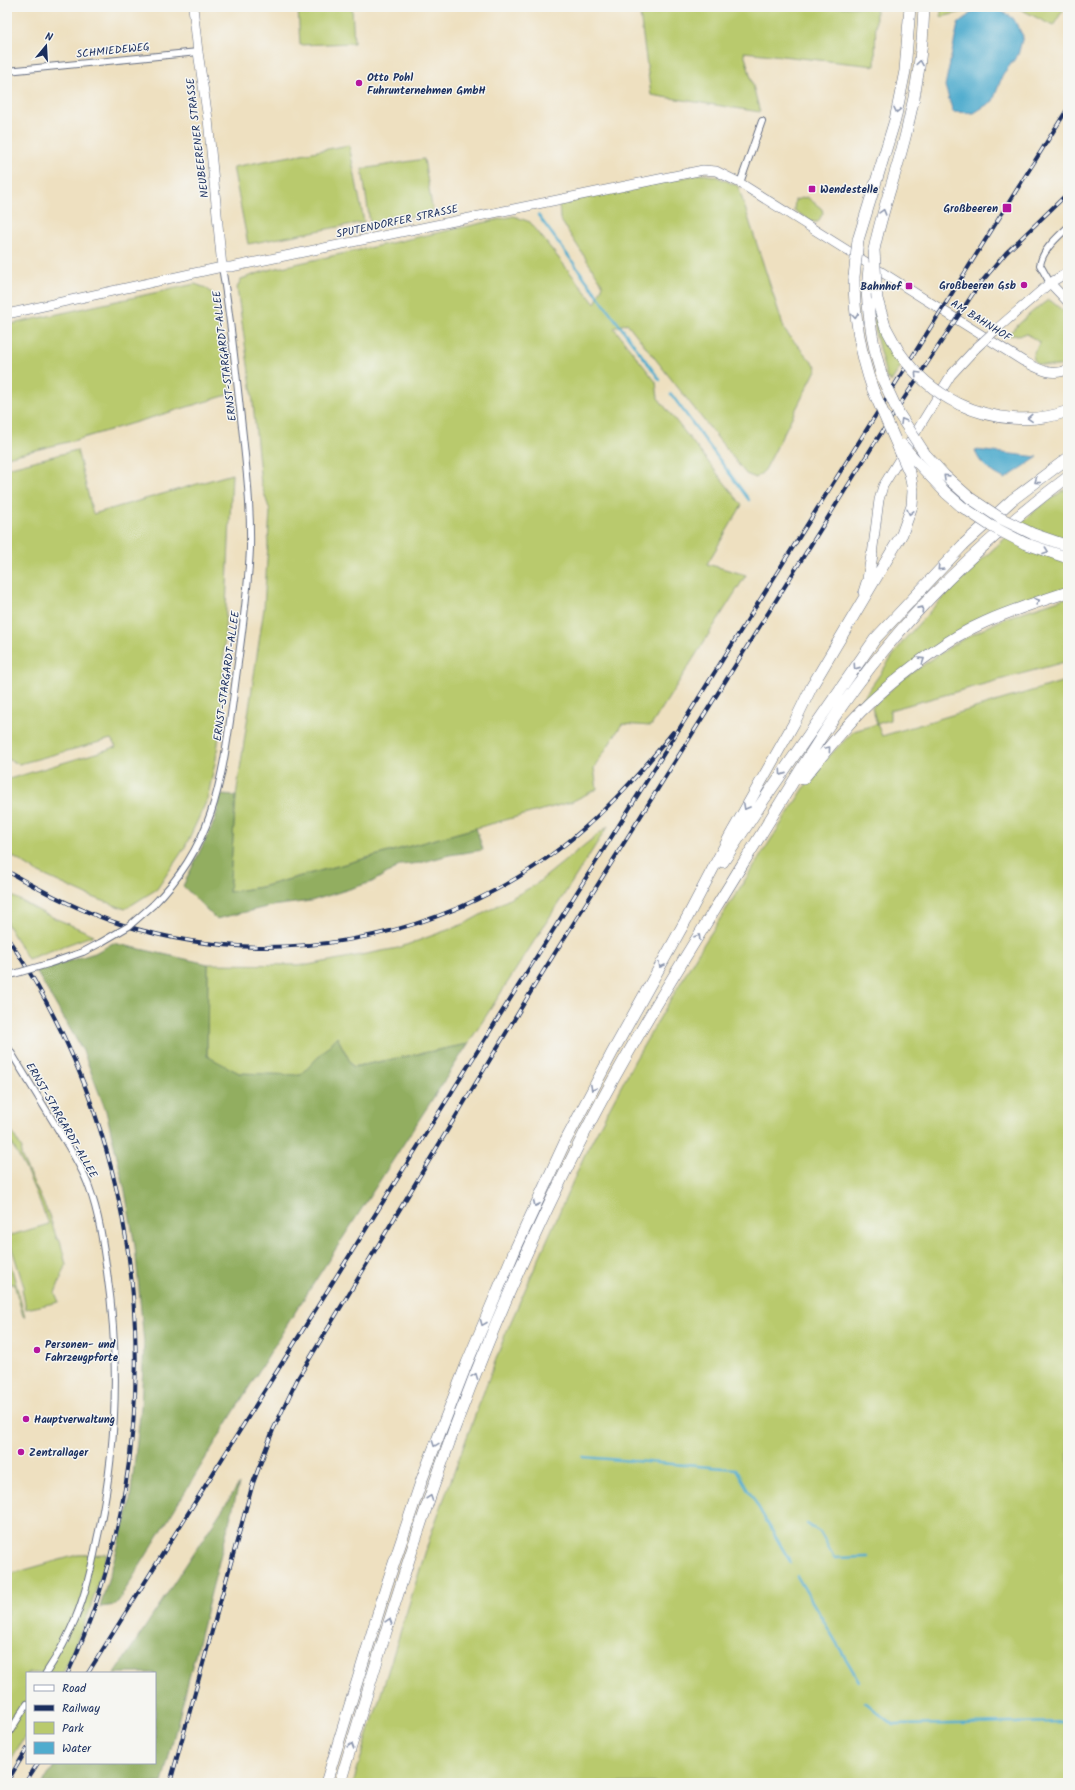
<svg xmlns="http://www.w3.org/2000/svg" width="1075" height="1790" font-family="Kalam,sans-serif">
<rect width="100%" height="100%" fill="#f6f6f2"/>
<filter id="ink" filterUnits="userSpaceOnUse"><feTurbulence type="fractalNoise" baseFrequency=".025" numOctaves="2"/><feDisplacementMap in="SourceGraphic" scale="8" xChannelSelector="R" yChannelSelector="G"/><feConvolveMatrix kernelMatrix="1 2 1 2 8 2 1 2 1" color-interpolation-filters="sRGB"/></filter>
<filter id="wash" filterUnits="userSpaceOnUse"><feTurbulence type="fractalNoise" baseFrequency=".012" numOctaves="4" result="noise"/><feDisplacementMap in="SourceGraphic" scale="16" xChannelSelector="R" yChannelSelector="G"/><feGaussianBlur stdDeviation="0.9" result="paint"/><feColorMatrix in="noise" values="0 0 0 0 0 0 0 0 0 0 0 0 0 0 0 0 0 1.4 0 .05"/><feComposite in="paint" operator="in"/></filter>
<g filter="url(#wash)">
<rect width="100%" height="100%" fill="#eee0c0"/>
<path fill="#b9ca6d" stroke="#6a7c66" d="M 298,7 L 352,7 L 354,43 L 300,45 Z
M 639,7 L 876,7 L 875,66 L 744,52 L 760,112 L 651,95 Z
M 941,7 L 984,7 L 941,17 Z
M 1016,7 L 1065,7 L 1053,26 Z
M 349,145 L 364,222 L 248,244 L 233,167 Z
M 424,159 L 433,213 L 370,223 L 362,169 Z
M 701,174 L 715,176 L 738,186 L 785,331 L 817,368 L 765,470 L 756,478 L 746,474 L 627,323 L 614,328 L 656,382 L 658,398 L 742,505 L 707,564 L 746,575 L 651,726 L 622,724 L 594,768 L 597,789 L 571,802 L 261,887 L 229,892 L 236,796 L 264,608 L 270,511 L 261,484 L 252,393 L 237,288 L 241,279 L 268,270 L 514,216 L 530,222 L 595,304 L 603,285 L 560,219 L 559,203 Z
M 807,197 L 822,209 L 823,213 L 818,222 L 812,222 L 794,210 L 795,200 Z
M 195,284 L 206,288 L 212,293 L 231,394 L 76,440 L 7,457 L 7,325 Z
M 1048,300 L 1051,301 L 1068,315 L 1068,363 C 1059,368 1048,366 1037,364 C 1030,355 1034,352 1040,343 L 1027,334 L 1006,336 L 1032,312 Z
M 873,303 L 880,327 L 901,366 L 891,382 L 889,379 L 887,379 L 876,336 Z
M 77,450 L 93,514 L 232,474 L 221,721 L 216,759 L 207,800 L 185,847 L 157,889 L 125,909 L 87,895 L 39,873 L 7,853 L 7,777 L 9,779 L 116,747 L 111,739 L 19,764 L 7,759 L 7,468 Z
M 1068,487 L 1068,588 L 966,628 L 849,718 L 904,640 L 934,607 L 976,565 L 1038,508 Z
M 1068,597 L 1068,661 L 890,710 L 890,720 L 877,724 L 882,736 L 1068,680 L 1068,1783 L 353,1783 L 432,1531 L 505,1335 L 585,1154 L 635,1060 L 698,953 L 817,768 L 854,731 L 877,724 L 872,707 L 904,678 L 956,643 L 1005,618 Z
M 608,826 L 468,1044 L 353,1067 L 337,1037 L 301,1076 L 239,1073 L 207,1057 L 208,964 L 308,965 L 398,948 L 464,924 L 535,885 Z
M 7,893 L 43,913 L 94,935 L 28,959 L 7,924 Z
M 8,1125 L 22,1149 L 21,1156 L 49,1215 L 57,1239 L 60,1240 L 66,1265 L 55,1293 L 59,1302 L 26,1309 L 22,1289 L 24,1287 L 8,1236 L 49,1224 L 26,1170 L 7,1135 Z
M 7,1251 L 25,1317 L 23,1316 L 14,1284 L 7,1284 Z
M 107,1554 L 89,1612 L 63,1673 L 27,1673 L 27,1733 L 7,1766 L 7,1575 L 77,1555 Z"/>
<path fill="#92ae60" stroke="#566e5f" d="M 221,795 L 236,796 L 229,892 L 261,887 L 476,828 L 483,850 L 449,855 L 420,863 L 401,865 L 372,882 L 311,901 L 271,906 L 216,919 L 183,886 L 215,820 Z
M 113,943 L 208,964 L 207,1056 L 239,1073 L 301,1075 L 337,1037 L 353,1067 L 468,1044 L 290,1320 L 116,1605 L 100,1607 L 129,1509 L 141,1407 L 144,1343 L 135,1246 L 125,1191 L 106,1111 L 83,1051 L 36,971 L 95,953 Z
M 239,1484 L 162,1783 L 43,1783 L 56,1763 L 155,1763 L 155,1673 L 115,1673 Z"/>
<path fill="#50acce" stroke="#366e96" d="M 994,7 L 1013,18 L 1023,36 L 1018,55 L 1003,74 L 993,101 L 974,113 L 953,112 L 945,86 L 958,24 L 972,12 Z
M 975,450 L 1038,457 L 1005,479 C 992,472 979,465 975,450 Z"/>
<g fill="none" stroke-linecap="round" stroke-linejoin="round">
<path stroke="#50acce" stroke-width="2.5" d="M 538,215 L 660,380
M 671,394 L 749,500
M 583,1457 L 736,1469 L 791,1563
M 807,1524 L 820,1532 L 834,1558 L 868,1557
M 797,1576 L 859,1681
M 865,1702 L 893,1725 L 1068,1722"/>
</g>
</g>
<g filter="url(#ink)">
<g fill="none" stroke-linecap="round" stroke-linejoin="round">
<defs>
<path id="street" d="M 7,71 L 198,52
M 740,183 L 762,121
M 1050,283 L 1040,265 C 1043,249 1057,238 1068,227
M 153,905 C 216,843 222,777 234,693 C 240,645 248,597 250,548 C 251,501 245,455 240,409 C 235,362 230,314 222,267
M 48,964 L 83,952 L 100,943
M 7,1046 C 24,1074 42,1103 59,1131 C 70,1149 82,1167 89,1187 C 99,1214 103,1243 107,1272 C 120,1361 117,1451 97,1540 C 92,1566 86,1593 76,1617 C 68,1637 58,1655 46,1673
M 7,1736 L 27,1704"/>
<path id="secondary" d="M 193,7 L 198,52 L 208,119 L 222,267
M 1050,283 L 1068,302
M 7,314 L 222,267 L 231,267 L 703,170 L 716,171 L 740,183 L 1023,361 C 1037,368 1053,378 1068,369
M 999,327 L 1050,283 L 1068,272
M 872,555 L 879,500 L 883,486 L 951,375 L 976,348"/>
<path id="highway" d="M 858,240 L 895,120 L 905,71 L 910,7
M 874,250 C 882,209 898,169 907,129 C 917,89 923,48 924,7
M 854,277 C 854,316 860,353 873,390
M 867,290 C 869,322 873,351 884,382
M 877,299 L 885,326 L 899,352
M 959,404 C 993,420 1033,424 1068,411
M 925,454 L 944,475 L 970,498
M 918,463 L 946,493 L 961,506
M 1033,534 L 1068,546
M 1024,543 L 1068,558
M 864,592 L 868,579 L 872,555
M 803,779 C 826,751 849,721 876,697 C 906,670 948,638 985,622 C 1012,610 1040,601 1068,592
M 723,862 L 765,798 L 875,639 L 963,545 L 1012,500 L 1068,458
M 326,1783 L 387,1584 L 422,1479 L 467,1363 L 514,1252 L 565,1142 L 612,1053 L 687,918 L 729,838 L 794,723 L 812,686 L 902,534 L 912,506 L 913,491 L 910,474
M 340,1783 C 370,1683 400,1583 434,1485 C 474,1370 522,1257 577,1148 C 626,1050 685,958 742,865 C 788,792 830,715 885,649 C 938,584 1001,527 1068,477"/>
</defs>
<use href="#street" stroke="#656d80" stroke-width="8"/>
<use href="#secondary" stroke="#656d80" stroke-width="10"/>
<use href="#highway" stroke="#656d80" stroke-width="12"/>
<use href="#street" stroke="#fff" stroke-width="6"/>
<use href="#secondary" stroke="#fff" stroke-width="9"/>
<use href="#highway" stroke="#fff" stroke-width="11"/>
<defs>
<path id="rail" d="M 7,871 C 43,892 80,911 120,924 C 270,972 439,943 563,846 C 605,813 640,774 673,732
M 7,937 C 153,1152 177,1437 68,1673
M 88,1673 L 1068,108
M 7,1782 L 27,1749
M 25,1783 L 38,1763
M 170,1783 L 253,1483 L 273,1430 L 298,1378 L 538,980 L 874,444 L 978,286 L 1006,253 L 1068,193"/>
</defs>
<use href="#rail" stroke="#1b2f5e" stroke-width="4"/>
<use href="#rail" stroke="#f6f6f2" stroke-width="2.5" stroke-dasharray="8" stroke-linecap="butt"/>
<defs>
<path id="street-bridge" d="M 100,943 L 129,926 L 153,905
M 7,976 L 48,964"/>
<path id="secondary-bridge" d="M 976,348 L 999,327"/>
<path id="highway-bridge" d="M 874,250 L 877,299
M 854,277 L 858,240
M 867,290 L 869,268
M 899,352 C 915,375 935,392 959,404
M 884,382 L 899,414 L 925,454
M 873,390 L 910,474
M 902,445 L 918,463
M 970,498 L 1000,518 L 1033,534
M 961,506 L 991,526 L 1024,543"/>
</defs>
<use href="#street-bridge" stroke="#656d80" stroke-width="8" stroke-linecap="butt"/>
<use href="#secondary-bridge" stroke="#656d80" stroke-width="10" stroke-linecap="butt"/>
<use href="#highway-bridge" stroke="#656d80" stroke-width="12" stroke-linecap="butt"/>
<use href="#street-bridge" stroke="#fff" stroke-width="6"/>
<use href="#secondary-bridge" stroke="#fff" stroke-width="9"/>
<use href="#highway-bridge" stroke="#fff" stroke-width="11"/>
</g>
<defs><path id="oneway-chevron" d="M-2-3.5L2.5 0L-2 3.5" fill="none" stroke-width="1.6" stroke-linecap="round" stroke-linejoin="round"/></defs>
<g stroke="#8d97ae">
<use href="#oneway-chevron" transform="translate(920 63) rotate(-81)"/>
<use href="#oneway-chevron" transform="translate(897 110) rotate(102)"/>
<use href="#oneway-chevron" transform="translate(883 212) rotate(-74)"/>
<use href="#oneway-chevron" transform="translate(855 316) rotate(85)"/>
<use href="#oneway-chevron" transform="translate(917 374) rotate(-134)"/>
<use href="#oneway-chevron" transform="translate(1030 418) rotate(177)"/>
<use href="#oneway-chevron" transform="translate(903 421) rotate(-121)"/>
<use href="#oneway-chevron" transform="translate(946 477) rotate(-136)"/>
<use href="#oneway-chevron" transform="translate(1037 481) rotate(143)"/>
<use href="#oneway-chevron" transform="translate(910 512) rotate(103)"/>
<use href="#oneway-chevron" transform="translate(1046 551) rotate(20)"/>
<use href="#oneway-chevron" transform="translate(940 568) rotate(134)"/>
<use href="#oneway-chevron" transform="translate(1037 601) rotate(-17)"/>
<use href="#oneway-chevron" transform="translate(921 609) rotate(-48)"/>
<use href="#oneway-chevron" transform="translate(922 660) rotate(-33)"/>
<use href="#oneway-chevron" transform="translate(856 667) rotate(125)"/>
<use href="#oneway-chevron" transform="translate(828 749) rotate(-50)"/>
<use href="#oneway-chevron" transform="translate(782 773) rotate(125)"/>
<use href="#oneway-chevron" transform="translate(746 807) rotate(119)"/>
<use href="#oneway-chevron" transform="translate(698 937) rotate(-58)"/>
<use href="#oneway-chevron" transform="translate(661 965) rotate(119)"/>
<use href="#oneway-chevron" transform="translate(593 1088) rotate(118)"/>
<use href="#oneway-chevron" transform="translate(536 1204) rotate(115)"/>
<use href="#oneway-chevron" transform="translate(483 1323) rotate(112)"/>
<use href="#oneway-chevron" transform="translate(475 1376) rotate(-69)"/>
<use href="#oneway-chevron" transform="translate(435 1444) rotate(110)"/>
<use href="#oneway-chevron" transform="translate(430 1498) rotate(-71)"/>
<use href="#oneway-chevron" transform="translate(389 1621) rotate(-73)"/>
<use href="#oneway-chevron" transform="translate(351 1746) rotate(-73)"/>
</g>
</g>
<g fill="#b5179e" stroke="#f6f6f2" stroke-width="1.5">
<circle cx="359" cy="83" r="4"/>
<rect x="808" y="185" width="8" height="8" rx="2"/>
<rect x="1002" y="203" width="10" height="10" rx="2"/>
<circle cx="1024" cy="285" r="4"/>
<rect x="905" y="282" width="8" height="8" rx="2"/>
<circle cx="37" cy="1350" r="4"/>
<circle cx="26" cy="1419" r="4"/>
<circle cx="21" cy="1452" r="4"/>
</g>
<g text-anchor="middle" stroke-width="3" stroke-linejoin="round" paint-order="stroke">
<g font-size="11" fill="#1b2f5e" stroke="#f6f6f2">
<text transform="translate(113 50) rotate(-6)" y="4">SCHMIEDEWEG</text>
<text transform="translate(197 138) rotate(-97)" y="4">NEUBEERENER STRASSE</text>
<text transform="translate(397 221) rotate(-12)" y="4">SPUTENDORFER STRASSE</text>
<text transform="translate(981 320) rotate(32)" y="4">AM BAHNHOF</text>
<text transform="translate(224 356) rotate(-97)" y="4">ERNST-STARGARDT-ALLEE</text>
<text transform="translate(226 676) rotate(-82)" y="4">ERNST-STARGARDT-ALLEE</text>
<text transform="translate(62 1120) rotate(60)" y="4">ERNST-STARGARDT-ALLEE</text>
</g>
<g font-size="11" font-weight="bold" fill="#1b2f5e" stroke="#f6f6f2" text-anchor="start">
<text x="367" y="81">Otto Pohl<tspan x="367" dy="13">Fuhrunternehmen GmbH</tspan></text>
<text x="820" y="193">Wendestelle</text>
<text x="998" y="212" text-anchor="end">Großbeeren</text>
<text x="1016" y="289" text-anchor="end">Großbeeren Gsb</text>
<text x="901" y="290" text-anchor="end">Bahnhof</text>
<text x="45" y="1348">Personen- und<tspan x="45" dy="13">Fahrzeugpforte</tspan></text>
<text x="34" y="1423">Hauptverwaltung</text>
<text x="29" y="1456">Zentrallager</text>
</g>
</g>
<rect width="1075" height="1790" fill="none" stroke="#f6f6f2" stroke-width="24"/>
<rect x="26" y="1672" width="130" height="92" fill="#f6f6f2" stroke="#9ea6b7"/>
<rect x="34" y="1685" width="20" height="6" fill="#ffffff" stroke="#9ea6b7"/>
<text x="62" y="1692" font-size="12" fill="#1b2f5e">Road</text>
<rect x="34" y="1705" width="20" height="6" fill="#1b2f5e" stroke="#9ea6b7"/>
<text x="62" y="1712" font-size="12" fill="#1b2f5e">Railway</text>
<rect x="34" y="1722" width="20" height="12" fill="#b9ca6d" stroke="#9ea6b7"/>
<text x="62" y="1732" font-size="12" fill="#1b2f5e">Park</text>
<rect x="34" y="1742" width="20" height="12" fill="#50acce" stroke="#9ea6b7"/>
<text x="62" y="1752" font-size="12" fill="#1b2f5e">Water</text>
<g transform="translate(46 46) rotate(18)" stroke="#f6f6f2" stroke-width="3" paint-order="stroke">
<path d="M0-3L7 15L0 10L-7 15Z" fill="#1b2f5e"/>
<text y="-6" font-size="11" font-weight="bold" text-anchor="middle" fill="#1b2f5e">N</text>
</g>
</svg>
